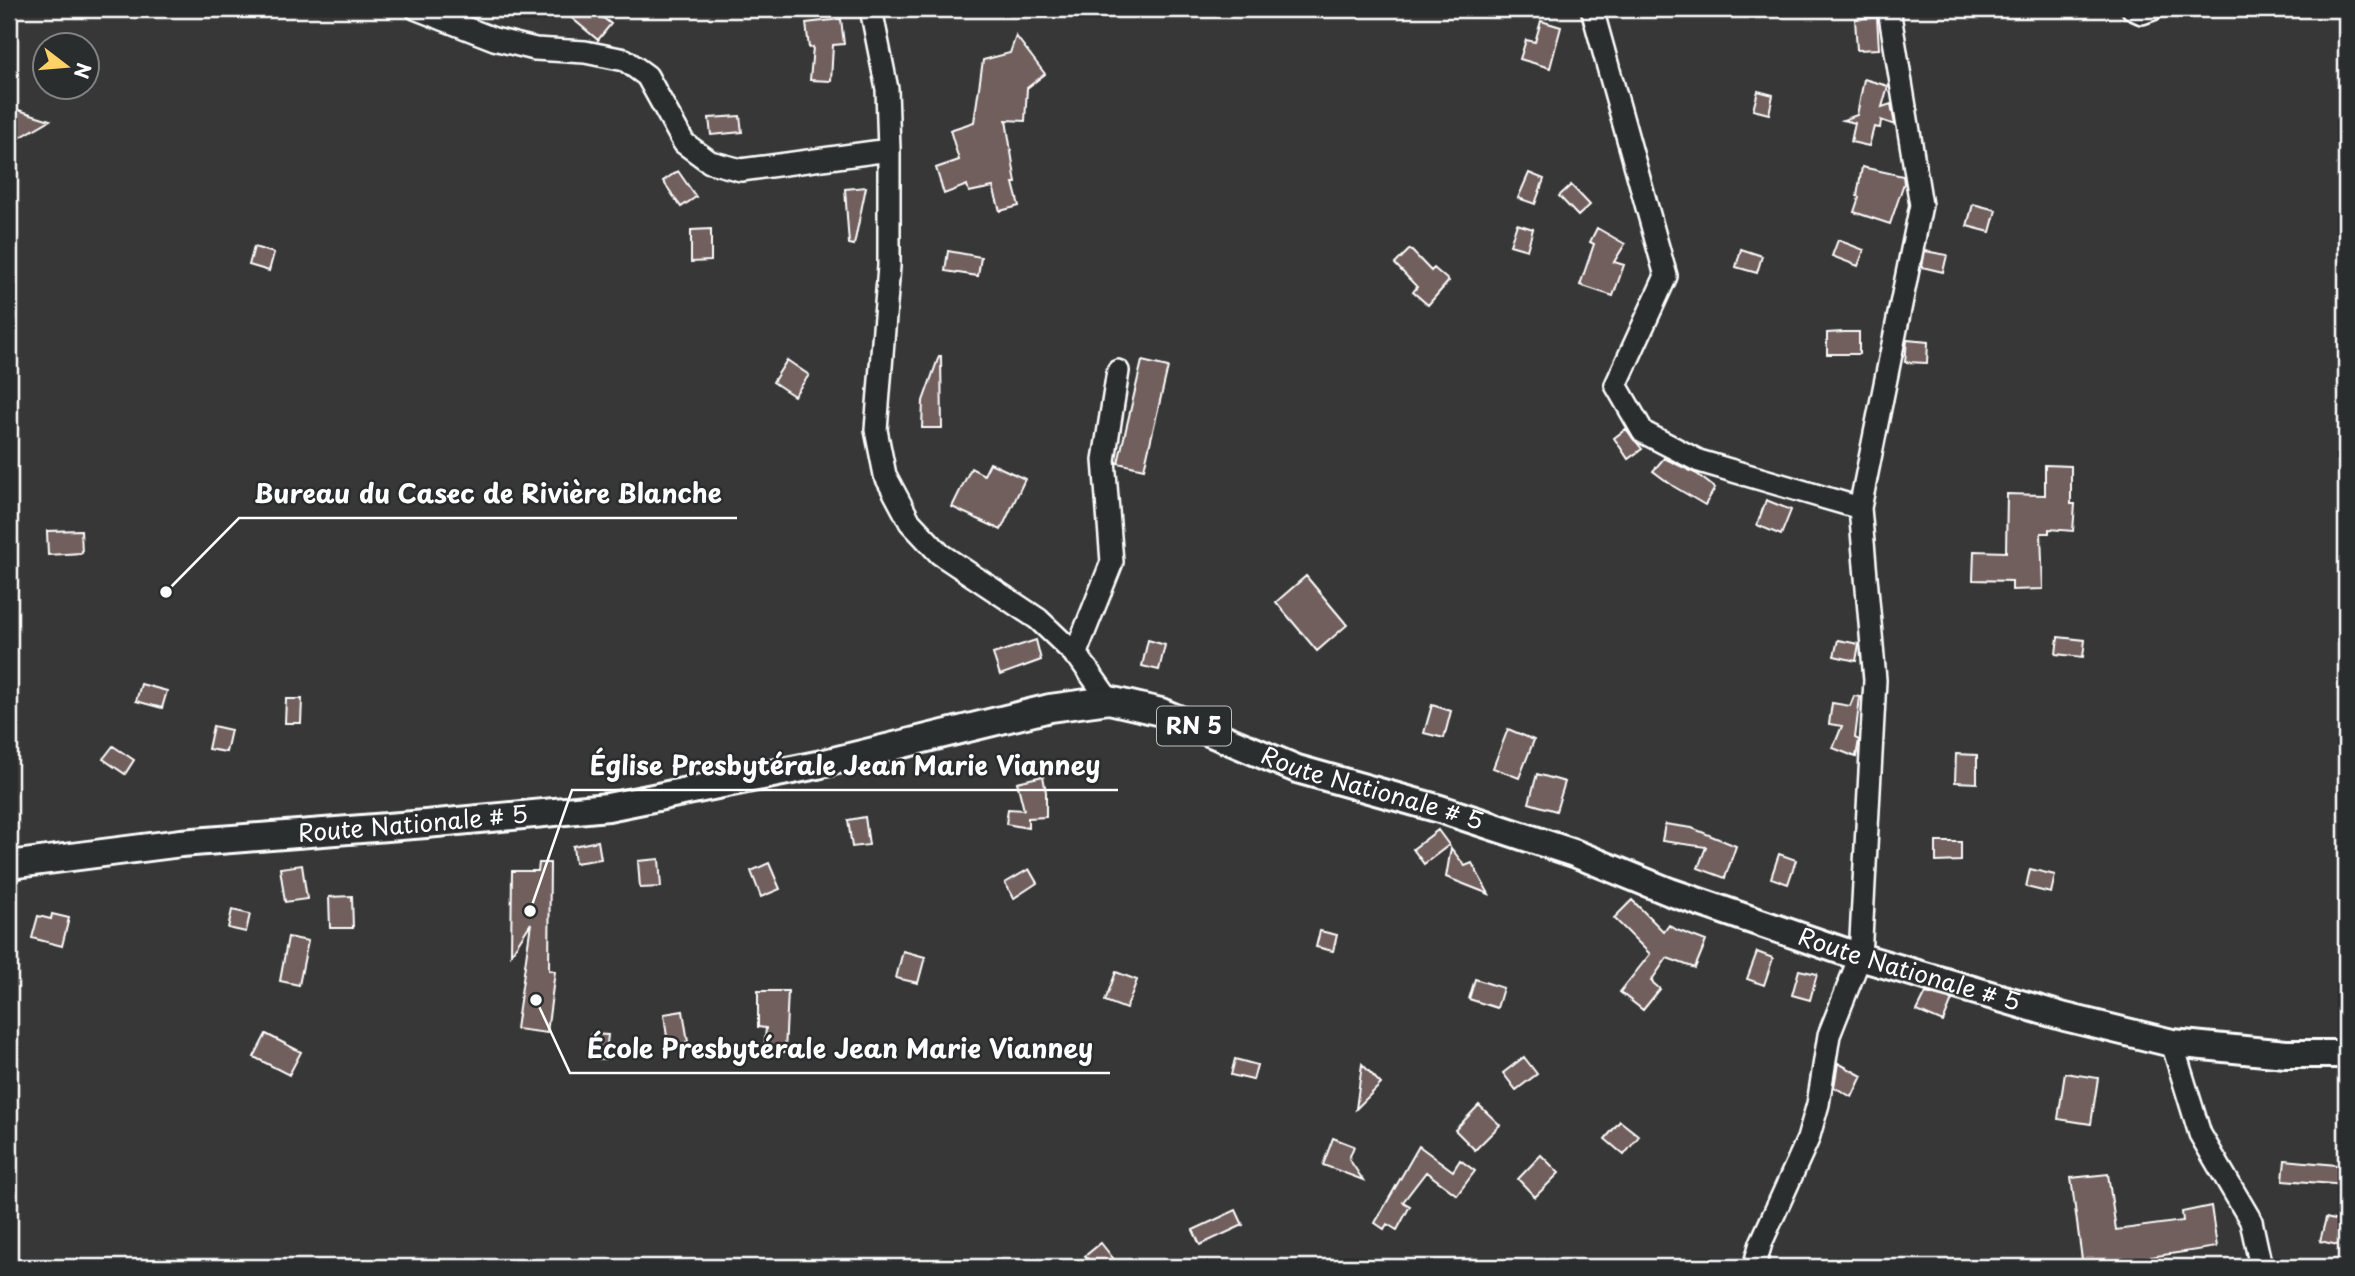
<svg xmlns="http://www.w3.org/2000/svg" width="2355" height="1276" font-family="'Playpen Sans',sans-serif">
<rect width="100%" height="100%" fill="#383737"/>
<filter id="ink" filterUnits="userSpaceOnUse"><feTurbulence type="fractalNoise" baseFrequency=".0143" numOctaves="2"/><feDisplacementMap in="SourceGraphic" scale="14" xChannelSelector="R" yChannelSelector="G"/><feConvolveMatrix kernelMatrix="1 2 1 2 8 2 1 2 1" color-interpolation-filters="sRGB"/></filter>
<g filter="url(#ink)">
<path fill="#715e5d" stroke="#fff" stroke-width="2" d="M 561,9 L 592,9 L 611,24 L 598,40 Z
M 1877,17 L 1879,49 L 1857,50 L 1855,19 Z
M 841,19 L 844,44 L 833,45 L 831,81 L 810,80 L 813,47 L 809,48 L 806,23 Z
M 1541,21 L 1561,27 L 1550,68 L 1520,59 L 1526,40 L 1535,42 Z
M 1016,36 L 1045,74 L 1027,88 L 1025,121 L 1006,120 L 1016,183 L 1013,183 L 1019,206 L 1000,211 L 993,187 L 969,192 L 967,185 L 944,194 L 936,168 L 959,160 L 950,130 L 974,122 L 983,60 L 1010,53 Z
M 1864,79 L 1888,86 L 1882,107 L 1891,104 L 1895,125 L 1881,120 L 1880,128 L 1874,127 L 1869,146 L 1851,142 L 1855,123 L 1843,120 L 1857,115 Z
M 1758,91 L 1773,95 L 1769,114 L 1753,110 Z
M 9,107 L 50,120 L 9,144 Z
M 740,116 L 742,132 L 711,135 L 709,118 Z
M 1862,167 L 1903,176 L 1904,183 L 1890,224 L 1854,212 L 1859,197 L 1857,196 Z
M 678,171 L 696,197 L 681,207 L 663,181 Z
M 1529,173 L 1544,179 L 1535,204 L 1518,198 Z
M 1571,185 L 1590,205 L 1578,216 L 1559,196 Z
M 866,187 L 854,245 L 849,244 L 845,189 Z
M 1973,204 L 1996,210 L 1990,232 L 1967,226 Z
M 1517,224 L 1533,229 L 1527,250 L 1510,245 Z
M 1597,228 L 1625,244 L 1614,262 L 1624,265 L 1613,296 L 1580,285 L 1594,244 L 1590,242 Z
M 711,229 L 711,261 L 691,262 L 691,230 Z
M 1838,240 L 1864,250 L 1858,266 L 1832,256 Z
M 254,247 L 274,253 L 269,271 L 249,265 Z
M 1410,249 L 1431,271 L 1434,268 L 1449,281 L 1428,305 L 1413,292 L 1417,287 L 1395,264 Z
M 1741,249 L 1762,256 L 1757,273 L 1736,267 Z
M 948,251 L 981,257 L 978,276 L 945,271 Z
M 1925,251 L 1947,255 L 1943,272 L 1922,267 Z
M 1844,332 L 1859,332 L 1859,354 L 1827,354 L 1827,333 Z
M 1907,340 L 1928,342 L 1927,363 L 1905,362 Z
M 939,356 L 941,356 L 942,428 L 922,428 L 923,401 Z
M 787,360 L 809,375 L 794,396 L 773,382 Z
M 1142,361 L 1168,367 L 1144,469 L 1118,463 Z
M 1626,429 L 1642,449 L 1628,459 L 1614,438 Z
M 1664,458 L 1697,474 L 1715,488 L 1705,505 L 1673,486 L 1653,471 Z
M 990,463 L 1025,479 L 1001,530 L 952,507 L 971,468 L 984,475 Z
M 2045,465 L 2071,466 L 2071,504 L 2075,504 L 2073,531 L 2049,529 L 2049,533 L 2041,533 L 2043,589 L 2012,590 L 2012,581 L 1973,580 L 1974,551 L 2006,552 L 2007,494 L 2045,495 Z
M 1766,500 L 1791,510 L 1781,535 L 1757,525 Z
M 81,530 L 82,553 L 48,555 L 47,531 Z
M 1306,576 L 1347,625 L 1317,651 L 1276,602 Z
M 2058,637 L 2085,640 L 2083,657 L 2056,654 Z
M 1036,640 L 1041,660 L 1000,675 L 993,654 Z
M 1148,640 L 1165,645 L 1159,670 L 1142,666 Z
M 1838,640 L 1859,644 L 1856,661 L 1834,656 Z
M 141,684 L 167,691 L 162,708 L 136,701 Z
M 1854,696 L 1860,697 L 1855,738 L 1859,740 L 1856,757 L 1833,748 L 1842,726 L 1829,724 L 1832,703 L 1850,706 Z
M 286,699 L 302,699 L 301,723 L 285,723 Z
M 1432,705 L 1451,711 L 1444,738 L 1424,733 Z
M 213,726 L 231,730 L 226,752 L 208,749 Z
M 1508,729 L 1534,740 L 1519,778 L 1493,768 Z
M 113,746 L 134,760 L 125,774 L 103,759 Z
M 1956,754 L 1977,755 L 1977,783 L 1955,782 Z
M 1537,774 L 1565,782 L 1556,811 L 1529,803 Z
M 1043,776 L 1046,792 L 1046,817 L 1028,818 L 1028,828 L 1006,824 L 1008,809 L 1024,810 L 1017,782 Z
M 865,817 L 869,845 L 852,847 L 848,820 Z
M 1665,824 L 1692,828 L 1736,846 L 1725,878 L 1698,868 L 1706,847 L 1662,841 Z
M 1438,830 L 1449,845 L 1424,864 L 1413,849 Z
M 598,841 L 601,859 L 575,863 L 573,846 Z
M 1936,842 L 1961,842 L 1961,861 L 1936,862 Z
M 1451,848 L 1465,866 L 1472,863 L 1489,894 L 1446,877 Z
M 1779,854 L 1796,860 L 1788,884 L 1771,878 Z
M 659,859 L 661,887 L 640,888 L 638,861 Z
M 539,863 L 550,863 L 549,970 L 555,971 L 547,1033 L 516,1029 L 531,923 L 511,954 L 512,871 L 538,871 Z
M 769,863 L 780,889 L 761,897 L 751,871 Z
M 302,865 L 307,899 L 285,902 L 280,868 Z
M 1029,869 L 1037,883 L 1014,898 L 1005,883 Z
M 2030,869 L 2055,875 L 2051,893 L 2026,887 Z
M 352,896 L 353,928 L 330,928 L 329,897 Z
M 1632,900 L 1664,932 L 1669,925 L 1677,930 L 1706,941 L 1695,968 L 1667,958 L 1651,981 L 1660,989 L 1643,1010 L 1620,992 L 1650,954 L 1614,918 Z
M 232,910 L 250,914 L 246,932 L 228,928 Z
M 52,914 L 69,918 L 62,946 L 32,938 L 38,916 L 51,919 Z
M 1320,931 L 1337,935 L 1333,951 L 1316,947 Z
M 288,937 L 308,941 L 299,985 L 280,981 Z
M 903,951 L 925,957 L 918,983 L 896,978 Z
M 1757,952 L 1773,958 L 1764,985 L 1747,979 Z
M 1799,970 L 1817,974 L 1810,1000 L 1792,995 Z
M 1116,972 L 1137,980 L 1126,1009 L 1105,1001 Z
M 1475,979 L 1503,988 L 1497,1008 L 1469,999 Z
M 758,991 L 788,991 L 785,1052 L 764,1050 L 766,1028 L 758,1027 Z
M 1926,993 L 1952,1000 L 1943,1022 L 1917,1011 Z
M 683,1011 L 688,1042 L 668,1045 L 664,1014 Z
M 266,1034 L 301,1052 L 289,1075 L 254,1057 Z
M 591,1034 L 608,1035 L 605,1059 L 588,1058 Z
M 1524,1057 L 1537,1074 L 1516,1090 L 1503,1073 Z
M 1235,1059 L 1257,1065 L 1253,1080 L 1231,1075 Z
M 1838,1063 L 1862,1076 L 1852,1097 L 1834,1087 Z
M 1362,1064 L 1381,1084 L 1356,1109 Z
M 2065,1073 L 2098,1078 L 2091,1124 L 2058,1119 Z
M 1479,1105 L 1500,1125 L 1475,1150 L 1455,1130 Z
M 1620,1121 L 1639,1136 L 1624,1155 L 1605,1139 Z
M 1333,1138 L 1354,1146 L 1349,1159 L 1363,1180 L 1323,1165 Z
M 1419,1146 L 1453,1171 L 1460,1160 L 1475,1171 L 1457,1195 L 1426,1172 L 1403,1202 L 1410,1206 L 1397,1230 L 1387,1224 L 1384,1229 L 1375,1223 Z
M 1541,1155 L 1559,1173 L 1535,1197 L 1518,1179 Z
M 2285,1160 L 2346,1166 L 2346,1185 L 2283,1180 Z
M 2108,1174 L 2116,1230 L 2183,1221 L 2182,1212 L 2211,1206 L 2217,1247 L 2083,1267 L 2071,1178 Z
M 1236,1210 L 1243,1225 L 1200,1245 L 1193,1230 Z
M 2326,1218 L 2346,1223 L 2342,1246 L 2320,1241 Z
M 1101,1243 L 1120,1267 L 1094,1267 L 1085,1256 Z"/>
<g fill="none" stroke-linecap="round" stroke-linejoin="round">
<defs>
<path id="minor" d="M 417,9 L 494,39 L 535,49 L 585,52 L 625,60 L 647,76 L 684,143 L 710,162 L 741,170 L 889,150
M 871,9 L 887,89 L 889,150 L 889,266 L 876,430 L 885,475 L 910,522 L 940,554 L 1038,619 L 1079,658 L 1109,700
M 1592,9 L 1666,276 L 1616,385 L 1643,432 L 1699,461 L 1860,508
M 2133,9 L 2142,13 L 2153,9
M 1075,655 L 1112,562 L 1104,460 L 1118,371
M 2172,1043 L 2200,1134 L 2251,1221 L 2261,1267
M 1754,1267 L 1761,1243 L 1808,1139 L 1818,1104 L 1829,1035 L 1860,957 L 1875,680 L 1860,508 L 1921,205 L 1889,9"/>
<g id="major">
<path id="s1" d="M 9,865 L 181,843 L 426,824 L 608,807 L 817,765 L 1050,708 L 1109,700 L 1161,712 L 1297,769 L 1440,809 L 1574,853 L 1670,892 L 1860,957 L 2065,1017 L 2172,1043 L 2286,1054 L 2346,1054"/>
</g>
</defs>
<use href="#minor" stroke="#fff" stroke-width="26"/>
<use href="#major" stroke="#fff" stroke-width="32"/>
<use href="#minor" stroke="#2a2d2e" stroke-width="21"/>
<use href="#major" stroke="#2a2d2e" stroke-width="26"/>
</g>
</g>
<g text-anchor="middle" stroke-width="5" stroke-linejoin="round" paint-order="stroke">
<rect fill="#2a2d2e" stroke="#bfc0c0" stroke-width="2" x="1157" y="706.5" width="74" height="39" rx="5"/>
<g font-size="23" font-weight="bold" fill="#fff">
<text x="1194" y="734">RN 5</text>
</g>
<g font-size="24" fill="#fff" stroke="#2a2d2e">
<text dy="8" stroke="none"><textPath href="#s1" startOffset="1393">Route Nationale # 5</textPath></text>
<text dy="8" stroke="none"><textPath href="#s1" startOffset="406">Route Nationale # 5</textPath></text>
<text dy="8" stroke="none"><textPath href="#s1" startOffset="1960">Route Nationale # 5</textPath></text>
</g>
</g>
<path fill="none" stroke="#fff" stroke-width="2.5" d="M166 592L239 518H737M530 911L572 790H1118M536 1000L570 1073H1110"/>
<g fill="#fff" stroke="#2a2d2e" stroke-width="2.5">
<circle cx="166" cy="592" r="7"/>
<circle cx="530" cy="911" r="7"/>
<circle cx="536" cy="1000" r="7"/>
</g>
<g font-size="26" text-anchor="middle" font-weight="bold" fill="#fff" stroke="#2a2d2e" stroke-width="5" stroke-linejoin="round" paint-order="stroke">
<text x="488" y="503">Bureau du Casec de Rivière Blanche</text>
<text x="845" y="775">Église Presbytérale Jean Marie Vianney</text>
<text x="840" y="1058">École Presbytérale Jean Marie Vianney</text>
</g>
<rect width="2355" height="1276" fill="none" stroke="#2a2d2e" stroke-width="35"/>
<rect x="18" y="18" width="2320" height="1241" fill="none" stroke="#fff" stroke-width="2.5" filter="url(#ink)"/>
<g transform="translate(66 66) rotate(106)"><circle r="33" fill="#2a2d2e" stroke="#7f8182" stroke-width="2"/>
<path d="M0-5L12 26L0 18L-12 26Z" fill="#ffd166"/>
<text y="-10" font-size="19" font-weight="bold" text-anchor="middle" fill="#ffffff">N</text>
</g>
</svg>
